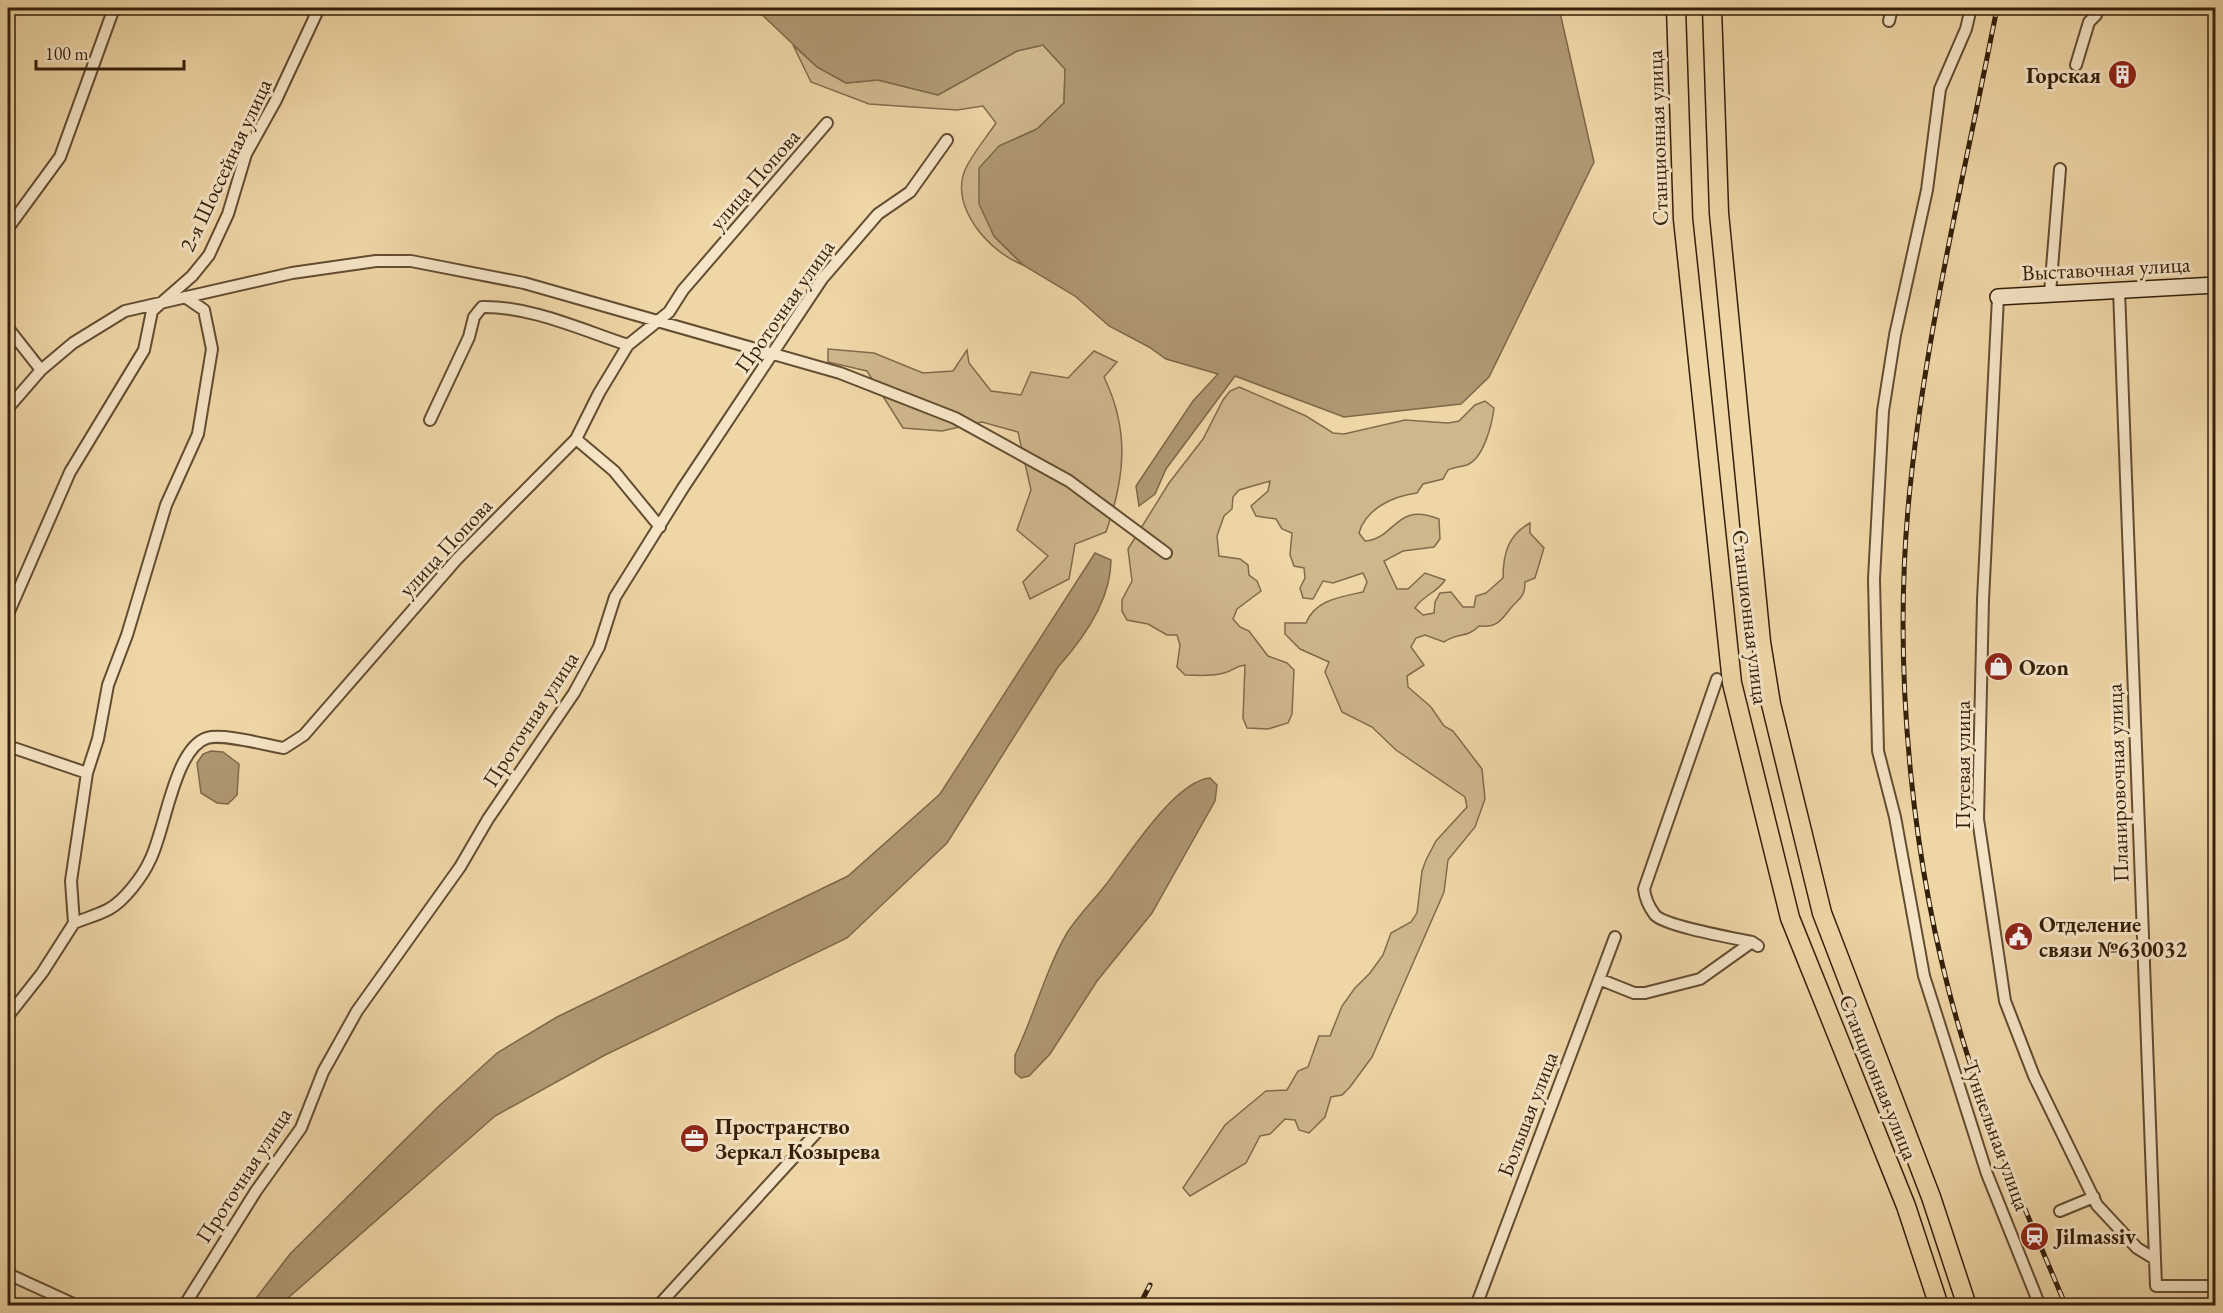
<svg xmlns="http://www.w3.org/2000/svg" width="2223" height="1313" font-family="'EB Garamond',serif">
<rect width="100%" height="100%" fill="#efd6a7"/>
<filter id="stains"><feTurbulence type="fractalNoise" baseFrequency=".00333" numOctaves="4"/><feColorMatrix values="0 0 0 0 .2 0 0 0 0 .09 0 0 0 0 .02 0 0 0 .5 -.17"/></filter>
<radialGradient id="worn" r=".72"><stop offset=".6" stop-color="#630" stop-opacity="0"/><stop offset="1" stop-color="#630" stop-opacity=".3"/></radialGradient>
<path fill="#cfb78c" stroke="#826b4b" stroke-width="1.5" d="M 793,45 L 817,67 L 846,83 L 878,80 L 938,95 L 1017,51 L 1043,45 L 1065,69 L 1064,103 L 1037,129 L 999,146 L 994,236 L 1023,265 C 991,253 949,208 965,170 C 972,154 986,138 996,123 L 983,106 L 957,110 L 869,104 L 811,82 Z
M 828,349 L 874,353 L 923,373 L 953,371 L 967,350 L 969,363 L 991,391 L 1021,395 L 1031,372 L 1068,378 L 1094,351 L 1117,362 L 1104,377 C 1130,431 1125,477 1106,532 L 1075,544 L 1069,579 L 1030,599 L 1023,582 L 1048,556 L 1017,530 L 1031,490 L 1018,432 L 982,422 L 942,431 L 903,428 L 867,371 L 828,362 Z
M 1239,387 L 1306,416 L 1333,433 L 1344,434 L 1405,420 L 1448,423 L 1459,421 L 1475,405 L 1485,401 L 1494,408 C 1492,424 1484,458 1467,465 C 1461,467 1454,467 1448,470 L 1443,479 L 1423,484 L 1417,493 C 1394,496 1366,508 1359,533 L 1365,541 C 1396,539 1395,501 1439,519 L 1440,539 L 1434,547 L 1403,551 L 1384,561 L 1397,589 L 1408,589 L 1425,573 L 1445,580 C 1437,593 1423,595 1415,608 L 1423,615 L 1434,613 L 1435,602 L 1440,593 L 1451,592 L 1463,607 L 1474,607 L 1476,596 L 1486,593 L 1503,578 C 1503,554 1508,535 1530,523 L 1530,533 L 1544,548 L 1535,578 L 1525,582 C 1525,598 1519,598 1510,609 C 1501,621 1496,628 1479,626 C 1468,638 1456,633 1444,642 L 1425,635 L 1416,638 L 1411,647 L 1424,665 L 1407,676 L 1408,687 L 1431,707 L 1444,726 L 1453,731 L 1482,769 L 1485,799 L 1475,827 L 1448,860 L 1444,892 L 1372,1057 L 1350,1087 L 1342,1095 L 1331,1097 L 1325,1117 L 1309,1133 L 1299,1130 L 1295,1120 L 1285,1119 L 1270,1134 L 1260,1136 L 1246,1163 L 1190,1196 L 1183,1188 L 1225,1125 L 1266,1091 L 1287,1090 L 1298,1071 L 1308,1067 L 1319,1036 L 1330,1036 L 1342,1006 L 1355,988 L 1370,973 L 1383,955 L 1391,933 L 1411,922 L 1417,913 L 1422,871 L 1426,860 L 1436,841 L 1467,807 L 1465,797 L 1396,750 L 1372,727 L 1342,712 L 1325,672 L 1329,662 L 1300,649 L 1285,634 L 1285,623 L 1306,623 C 1315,600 1340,597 1363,592 L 1367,582 L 1363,573 L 1333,583 L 1323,581 L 1313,599 L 1303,598 L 1300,588 L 1305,578 L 1304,568 L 1294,566 L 1290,555 L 1292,533 L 1282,529 L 1276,519 L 1256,516 L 1251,506 L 1268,491 L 1270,481 L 1239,490 L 1233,497 L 1232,509 L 1224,516 L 1217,536 L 1219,556 L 1240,559 L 1248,565 L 1249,575 L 1257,581 L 1261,591 L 1237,609 L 1233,619 L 1240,627 L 1249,631 L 1268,656 L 1287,663 L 1294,670 L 1292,714 L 1288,723 L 1268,729 L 1247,728 L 1243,718 L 1245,665 C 1235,666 1233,671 1224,673 C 1211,677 1197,675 1185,675 L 1177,667 L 1180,645 L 1177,635 L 1167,635 L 1148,624 L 1127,620 L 1122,611 L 1122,600 L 1132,581 L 1128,549 L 1169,483 L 1203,439 L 1223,400 L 1230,391 Z"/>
<path fill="#af9872" stroke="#7e6848" stroke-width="1.5" d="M 755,8 L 1559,8 L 1594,162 L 1489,377 L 1461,404 L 1344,417 L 1235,376 L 1166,469 L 1155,494 L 1139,506 L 1136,486 L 1193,401 L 1218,374 L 1166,359 L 1149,347 L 1109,326 L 1075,296 L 1023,265 L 994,236 L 979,204 L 979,168 L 999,146 L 1037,129 L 1064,103 L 1065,69 L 1043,45 L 1017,51 L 938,95 L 878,80 L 846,83 L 817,67 Z
M 1095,553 L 1111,560 C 1111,599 1084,638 1058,667 L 947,843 L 847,938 L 605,1055 L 495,1116 L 280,1305 L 251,1305 L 290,1254 L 440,1105 L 497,1053 L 557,1017 L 848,876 L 940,794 Z
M 211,751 L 223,752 L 239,764 L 237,795 L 228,804 L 217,803 L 201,793 L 197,763 L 203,754 Z
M 1210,778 L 1217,785 L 1215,801 L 1152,913 L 1097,981 L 1050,1054 L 1029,1076 L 1021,1078 L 1015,1073 L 1015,1055 C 1034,1016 1045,971 1067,933 C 1077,917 1092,902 1104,887 C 1126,859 1174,781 1210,778 Z"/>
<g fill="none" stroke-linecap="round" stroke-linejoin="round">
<defs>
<path id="street" d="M 1971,8 L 1966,29 L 1940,89 L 1927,190 L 1895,335 L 1883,411 L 1874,579 L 1878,751 L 1895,817 L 1924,976 L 1987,1174 L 2040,1306
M 1889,21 L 1892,8
M 2076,65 L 2089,22 L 2096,15 L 2095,8
M 8,228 L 60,157 L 114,8
M 2119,290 L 2156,1286 L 2216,1286
M 2050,293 L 2060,169
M 1998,297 L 1983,600 L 1978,819 L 2005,1001 L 2034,1076 L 2097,1205 L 2137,1248 L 2155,1259
M 8,328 L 41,370
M 8,408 L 41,370 L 73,343 L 125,311 L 292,273 L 376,261 L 411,261 L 524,283 L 840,373 L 955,418 L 1069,481 L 1166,553
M 430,420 L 469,337 L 474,317 L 482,307 C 531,306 582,330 628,345
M 576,439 L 614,471 L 660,527
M 8,614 L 70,472 L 144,350 L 152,311 L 192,276 L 209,255 L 228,214 L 246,154 L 276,100 L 319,8
M 1717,679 L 1644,889 C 1645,898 1649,907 1655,915 C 1665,926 1733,938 1752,942 L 1758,946
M 8,746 L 87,773
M 74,923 C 86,918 98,915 109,909 C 124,901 143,876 150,860 C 165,832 174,748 207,738 C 223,733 266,745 284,748 L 304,735 L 457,559 L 576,439 L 599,393 L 628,345 L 669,312 L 683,290 L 827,123
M 1599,979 L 1634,993 L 1645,993 L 1700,979 L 1752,942
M 8,1016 L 42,973 L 74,923 L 71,881 L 87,773 L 98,739 L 108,685 L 127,635 L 166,505 L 198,434 L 212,349 L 204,310 L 185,297
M 2060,1211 L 2094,1197
M 8,1274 L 78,1306
M 184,1306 L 256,1191 L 301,1128 L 323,1072 L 357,1011 L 460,867 L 488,819 L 574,693 L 599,647 L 615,597 L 683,488 L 822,279 L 878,214 L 910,192 L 947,140
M 658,1306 L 817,1132
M 1476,1306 L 1615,937"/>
<path id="secondary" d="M 1998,297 L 2216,285"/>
<path id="primary" d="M 1676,8 L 1683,219 L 1732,683 L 1790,918 L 1906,1206 L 1939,1306
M 1712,8 L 1719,213 L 1761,642 L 1771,704 L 1822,913 L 1931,1197 L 1967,1306"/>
</defs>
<use href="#street" stroke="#634d31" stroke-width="14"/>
<use href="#secondary" stroke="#341f0a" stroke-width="18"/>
<use href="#primary" stroke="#341f0a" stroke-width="21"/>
<use href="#street" stroke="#f5e4c6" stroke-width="10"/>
<use href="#secondary" stroke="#f5e4c6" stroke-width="15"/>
<use href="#primary" stroke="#efd6a7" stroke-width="18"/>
<defs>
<path id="rail" d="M 1997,8 C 1966,167 1927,326 1910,488 C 1891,670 1912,882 1968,1057 C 1995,1141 2031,1224 2066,1306
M 1139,1306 L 1150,1285
M 1176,1306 L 1177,1303"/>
</defs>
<use href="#rail" stroke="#341f0a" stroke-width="5"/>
<use href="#rail" stroke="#f5e4c6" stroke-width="3" stroke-dasharray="9" stroke-linecap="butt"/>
</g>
<defs>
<symbol id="building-disc" viewBox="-11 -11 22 22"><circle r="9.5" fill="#8f2418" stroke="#f5e4c6"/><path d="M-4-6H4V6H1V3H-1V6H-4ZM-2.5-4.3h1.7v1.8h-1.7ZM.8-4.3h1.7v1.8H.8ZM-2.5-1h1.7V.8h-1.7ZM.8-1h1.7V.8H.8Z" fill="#fff"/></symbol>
<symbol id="shop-disc" viewBox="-11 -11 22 22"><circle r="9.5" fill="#8f2418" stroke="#f5e4c6"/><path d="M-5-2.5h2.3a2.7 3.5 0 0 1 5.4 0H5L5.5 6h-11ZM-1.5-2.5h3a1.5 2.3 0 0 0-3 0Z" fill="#fff"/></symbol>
<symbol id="civic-disc" viewBox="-11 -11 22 22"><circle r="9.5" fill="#8f2418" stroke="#f5e4c6"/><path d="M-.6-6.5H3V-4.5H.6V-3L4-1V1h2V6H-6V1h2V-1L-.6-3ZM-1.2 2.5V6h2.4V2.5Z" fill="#fff"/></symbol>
<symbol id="office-disc" viewBox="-11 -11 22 22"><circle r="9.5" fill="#8f2418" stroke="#f5e4c6"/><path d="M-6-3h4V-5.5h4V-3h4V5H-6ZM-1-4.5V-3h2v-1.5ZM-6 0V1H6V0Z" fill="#fff"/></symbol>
<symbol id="station-disc" viewBox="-11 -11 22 22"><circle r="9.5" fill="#8f2418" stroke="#f5e4c6"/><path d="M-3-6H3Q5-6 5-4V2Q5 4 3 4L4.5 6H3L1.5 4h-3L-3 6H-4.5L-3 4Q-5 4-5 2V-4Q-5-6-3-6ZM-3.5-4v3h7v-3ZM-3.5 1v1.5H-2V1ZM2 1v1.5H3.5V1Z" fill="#fff"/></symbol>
</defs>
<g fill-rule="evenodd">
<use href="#building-disc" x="2106" y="58" width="33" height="33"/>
<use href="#shop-disc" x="1982" y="650" width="33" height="33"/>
<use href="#civic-disc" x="2002" y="920" width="33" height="33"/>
<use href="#office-disc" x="678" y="1122" width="33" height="33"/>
<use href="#station-disc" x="2018" y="1220" width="33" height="33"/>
</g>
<g text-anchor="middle" stroke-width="6" stroke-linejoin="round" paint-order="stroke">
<g font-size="22" font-weight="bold" fill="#341f0a" stroke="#f5e4c6" text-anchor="start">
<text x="2101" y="83" text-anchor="end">Горская</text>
<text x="2019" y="675">Ozon</text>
<text x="2039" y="932">Отделение<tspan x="2039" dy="25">связи №630032</tspan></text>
<text x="715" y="1134">Пространство<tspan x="715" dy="25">Зеркал Козырева</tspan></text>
<text x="2055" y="1244">Jilmassiv</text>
</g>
<g font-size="22" fill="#341f0a" stroke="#f5e4c6">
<text transform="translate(1657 138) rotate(-92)" y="8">Станционная улица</text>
<text transform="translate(225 165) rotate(-65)" y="8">2-я Шоссейная улица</text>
<text transform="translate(754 179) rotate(-49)" y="8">улица Попова</text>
<text transform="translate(2106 268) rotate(-3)" y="8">Выставочная улица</text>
<text transform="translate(784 306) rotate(-55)" y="8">Проточная улица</text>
<text transform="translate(445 547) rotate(-47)" y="8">улица Попова</text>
<text transform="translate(1751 617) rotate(83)" y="8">Станционная улица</text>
<text transform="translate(530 719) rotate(-57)" y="8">Проточная улица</text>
<text transform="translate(1962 765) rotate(-90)" y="8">Путевая улица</text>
<text transform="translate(2117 783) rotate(-92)" y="8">Планировочная улица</text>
<text transform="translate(1879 1077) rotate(68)" y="8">Станционная улица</text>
<text transform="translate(1527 1114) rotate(-69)" y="8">Большая улица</text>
<text transform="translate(1997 1135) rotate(70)" y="8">Туннельная улица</text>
<text transform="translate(243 1175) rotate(-57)" y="8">Проточная улица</text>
</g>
</g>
<rect width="2223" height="1313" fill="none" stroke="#efd6a7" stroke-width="30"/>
<rect x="9" y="9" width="2205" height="1295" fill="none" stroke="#341f0a" stroke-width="3"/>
<rect x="15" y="15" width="2193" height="1283" fill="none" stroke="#341f0a" stroke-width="1.5"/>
<path d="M36 60v9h148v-9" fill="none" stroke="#341f0a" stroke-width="3"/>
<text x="45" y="60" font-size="18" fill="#341f0a" stroke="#f5e4c6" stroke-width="4.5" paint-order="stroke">100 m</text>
<rect width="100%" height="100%" filter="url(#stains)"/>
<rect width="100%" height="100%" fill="url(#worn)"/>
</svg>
